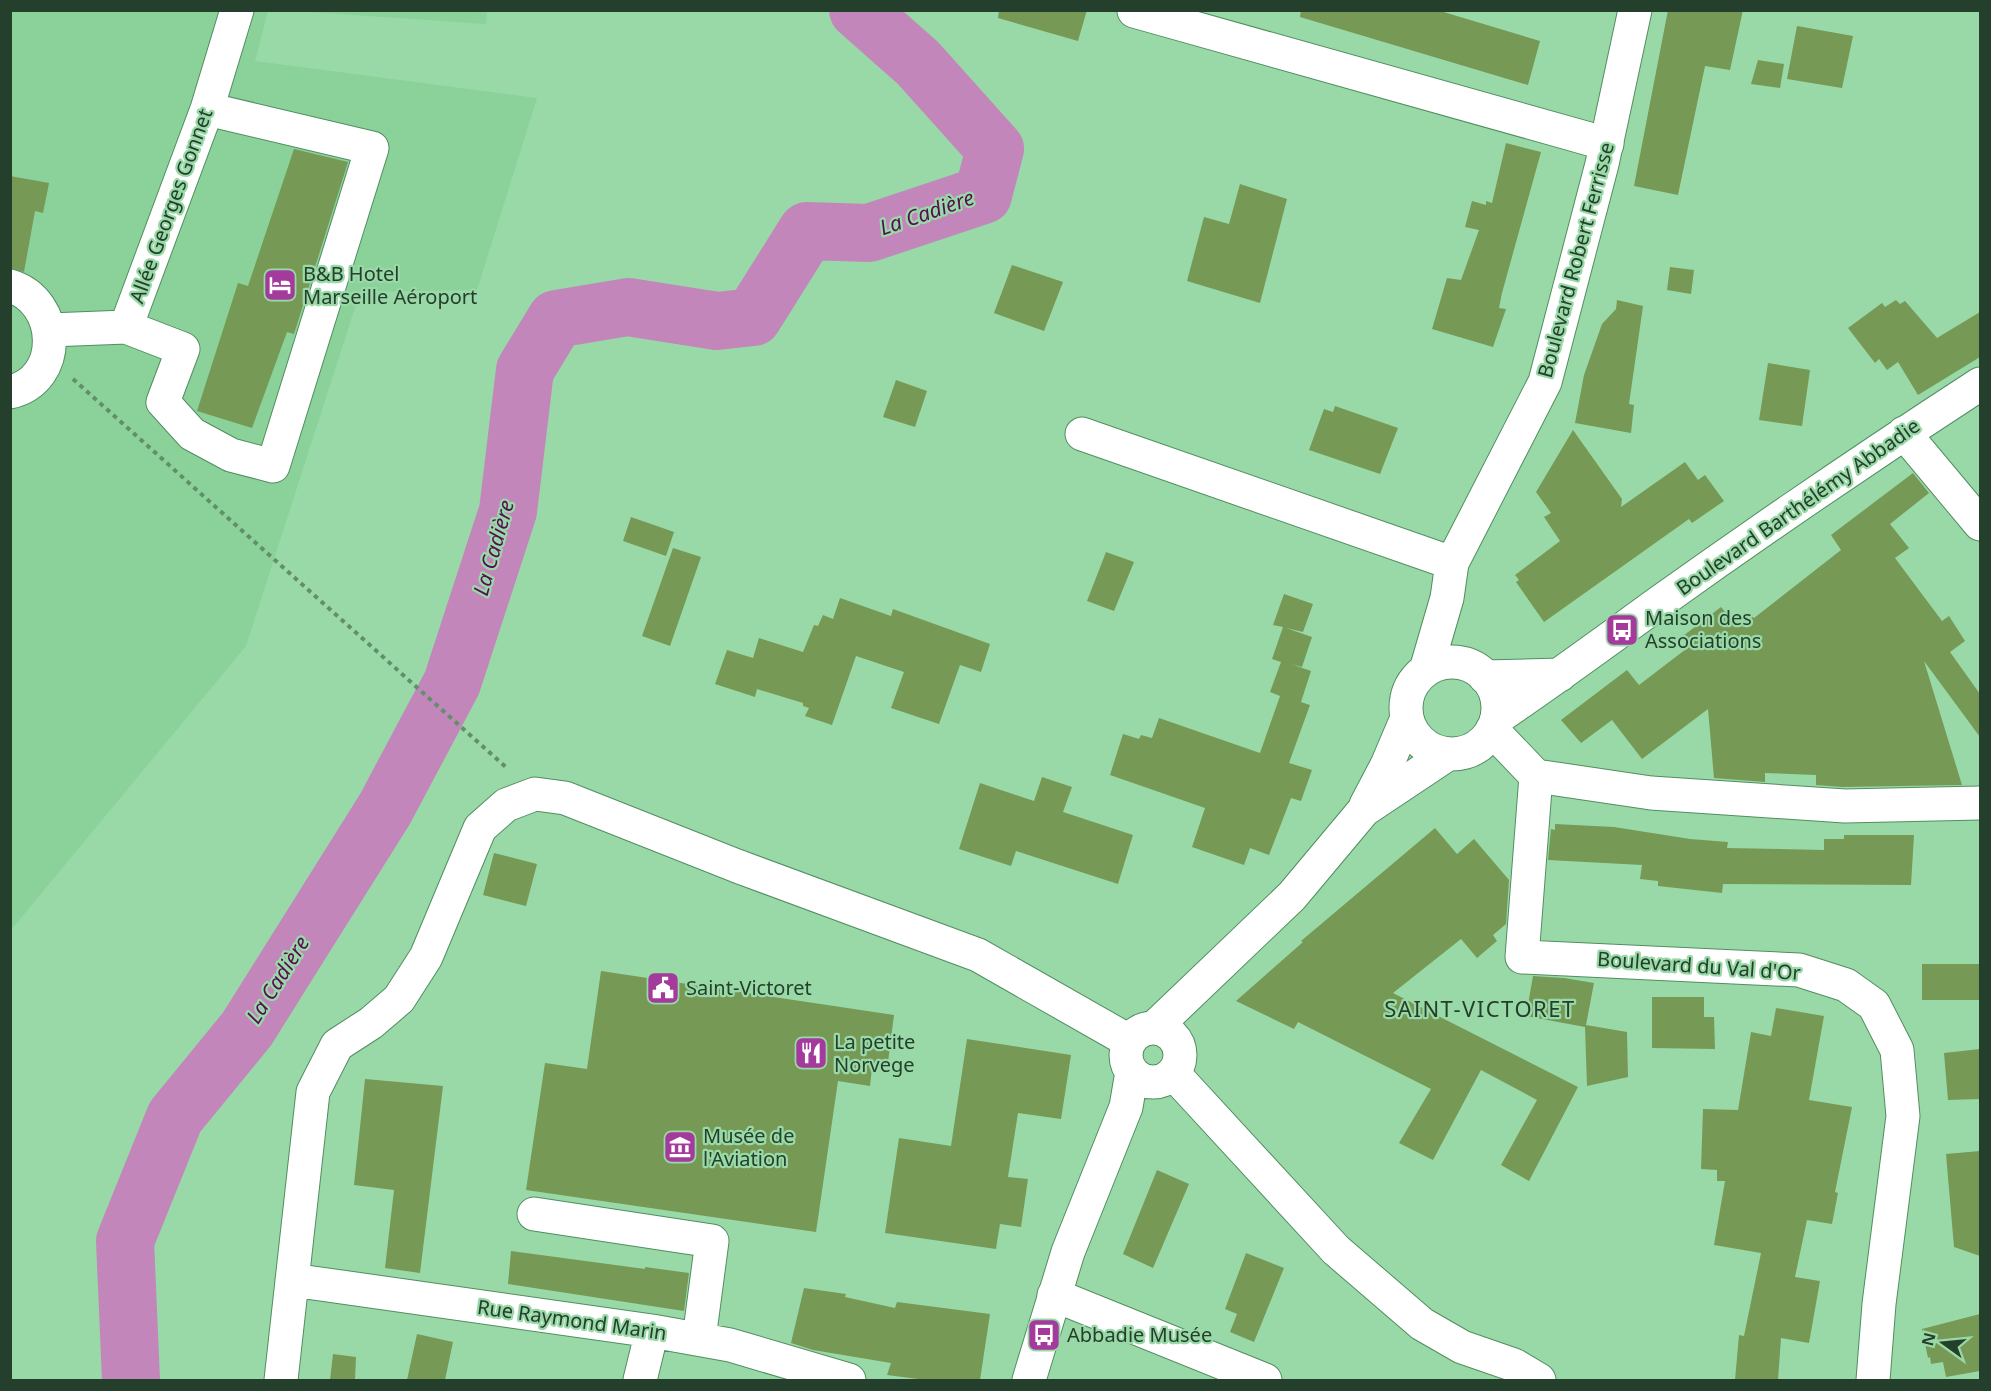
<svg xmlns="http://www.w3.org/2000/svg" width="1991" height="1391" font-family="'Noto Sans',sans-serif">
<rect width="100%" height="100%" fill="#99d9a7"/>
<path fill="#8ad19a" d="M 11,11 L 268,11 L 255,61 L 537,98 L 477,290 L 360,292 L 246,646 L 11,930 Z
M 296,11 L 487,10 L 487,11 L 486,24 Z"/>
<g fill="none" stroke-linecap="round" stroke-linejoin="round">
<path stroke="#c286bb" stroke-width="58" d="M 131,1380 L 125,1241 L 175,1117 L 247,1029 L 385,809 L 452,683 L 508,511 L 525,370 L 556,319 L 628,307 L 717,321 L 753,317 L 807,231 L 869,233 L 983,195 L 995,149 L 918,63 L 858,10"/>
</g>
<path fill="#769955" d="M 999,10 L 1087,10 L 1078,41 L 998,18 Z
M 1301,10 L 1437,10 L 1540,41 L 1528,85 L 1300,17 Z
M 1668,10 L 1743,10 L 1730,70 L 1705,66 L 1678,195 L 1634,186 Z
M 1797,26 L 1853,36 L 1842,88 L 1787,79 Z
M 1758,60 L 1784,64 L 1780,88 L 1751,84 Z
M 1506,143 L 1541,152 L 1502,293 L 1499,308 L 1506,309 L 1493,347 L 1432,329 L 1447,278 L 1461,280 L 1479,230 L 1465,227 L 1472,201 L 1486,205 L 1486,201 L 1492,203 Z
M 294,149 L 348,162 L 294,334 L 287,332 L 252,428 L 197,411 L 238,283 L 248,286 Z
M 10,176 L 49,183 L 43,213 L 35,211 L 24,272 L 10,268 Z
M 1240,184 L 1287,199 L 1260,303 L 1187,281 L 1204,217 L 1229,224 Z
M 1012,265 L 1063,282 L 1044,331 L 994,313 Z
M 1670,267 L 1694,270 L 1691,294 L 1667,290 Z
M 1617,300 L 1643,306 L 1629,404 L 1634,405 L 1631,433 L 1575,423 L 1584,375 L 1602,324 L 1616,309 Z
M 1896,300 L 1900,304 L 1905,301 L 1937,338 L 1980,312 L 1980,357 L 1918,395 L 1898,362 L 1887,370 L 1879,359 L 1875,363 L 1848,328 L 1882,303 L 1885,307 Z
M 1768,363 L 1810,370 L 1802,426 L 1759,420 Z
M 896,380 L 927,391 L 915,427 L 883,417 Z
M 1335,406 L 1398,428 L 1380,474 L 1309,450 L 1324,409 L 1333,412 Z
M 1573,430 L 1622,499 L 1621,507 L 1685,462 L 1698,480 L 1705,475 L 1724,501 L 1692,523 L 1689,519 L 1544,622 L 1516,582 L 1519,580 L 1515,575 L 1560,541 L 1544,517 L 1551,513 L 1536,492 Z
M 1913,473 L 1929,493 L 1890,524 L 1909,548 L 1895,558 L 1942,621 L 1949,616 L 1965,641 L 1950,652 L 1980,694 L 1980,737 L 1924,661 L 1962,785 L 1842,787 L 1816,785 L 1816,775 L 1765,773 L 1765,782 L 1714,778 L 1708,709 L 1642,759 L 1612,720 L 1581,743 L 1561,720 L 1627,670 L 1639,685 L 1690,646 L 1683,636 L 1721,607 L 1736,625 L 1750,615 L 1754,618 L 1841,550 L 1831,535 Z
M 631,517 L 674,532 L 666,556 L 623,541 Z
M 673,548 L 701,557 L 670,646 L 642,636 Z
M 1106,552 L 1134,562 L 1114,611 L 1087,601 Z
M 1284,594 L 1313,604 L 1303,632 L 1286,628 L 1312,637 L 1302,667 L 1291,664 L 1311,671 L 1301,702 L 1310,705 L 1289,763 L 1312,770 L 1301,801 L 1291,798 L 1269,855 L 1250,848 L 1244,865 L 1192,847 L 1205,808 L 1110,775 L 1123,734 L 1139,739 L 1141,735 L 1152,738 L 1159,718 L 1260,753 L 1280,696 L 1270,692 L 1281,662 L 1272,659 L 1283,627 L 1273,625 Z
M 840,598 L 891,616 L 893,609 L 990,644 L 981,672 L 960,665 L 939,724 L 891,708 L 904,672 L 856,656 L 832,725 L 805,716 L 809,708 L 803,706 L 803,703 L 757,689 L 755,697 L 715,684 L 727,650 L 753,658 L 759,638 L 803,652 L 814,625 L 818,626 L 823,615 L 833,619 Z
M 1042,777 L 1072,787 L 1063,812 L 1133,835 L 1118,884 L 1016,851 L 1011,866 L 959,849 L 980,783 L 1034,801 Z
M 1555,824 L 1614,827 L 1690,839 L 1728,842 L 1727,848 L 1824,850 L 1824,839 L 1844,839 L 1844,835 L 1914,835 L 1911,885 L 1723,884 L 1722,893 L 1658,886 L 1658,881 L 1640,879 L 1642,865 L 1548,860 L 1551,829 L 1555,830 Z
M 1435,828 L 1457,854 L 1474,839 L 1509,880 L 1506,924 L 1493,935 L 1497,941 L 1477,958 L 1461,939 L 1393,993 L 1578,1087 L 1529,1181 L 1501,1165 L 1537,1100 L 1481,1070 L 1433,1160 L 1399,1143 L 1431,1089 L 1298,1022 L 1294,1029 L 1236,1001 L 1303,942 L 1301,941 Z
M 494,853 L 537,864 L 526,906 L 483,895 Z
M 1922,964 L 1980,964 L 1980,1000 L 1922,1000 Z
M 601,971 L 894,1015 L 887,1070 L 872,1068 L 870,1086 L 838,1081 L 816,1232 L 526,1190 L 545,1063 L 587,1069 Z
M 1533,976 L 1564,978 L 1594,983 L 1586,1025 L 1627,1032 L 1628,1077 L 1587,1086 L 1585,1027 L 1526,1016 Z
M 1652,997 L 1704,997 L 1704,1017 L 1714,1017 L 1715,1049 L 1652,1048 Z
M 1776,1008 L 1824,1016 L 1809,1100 L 1852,1107 L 1835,1192 L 1838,1193 L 1832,1224 L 1807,1220 L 1795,1277 L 1820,1281 L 1809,1343 L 1781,1338 L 1778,1380 L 1735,1380 L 1739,1335 L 1744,1336 L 1761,1253 L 1714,1245 L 1725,1181 L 1717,1181 L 1717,1170 L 1701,1169 L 1703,1109 L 1738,1110 L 1751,1032 L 1771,1036 Z
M 967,1039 L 1071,1055 L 1061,1119 L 1018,1113 L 1008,1177 L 1028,1179 L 1021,1227 L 1000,1224 L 996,1249 L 885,1233 L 899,1138 L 951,1146 Z
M 1980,1049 L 1980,1099 L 1948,1100 L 1944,1053 Z
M 365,1079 L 443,1086 L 420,1273 L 385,1268 L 394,1190 L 354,1185 Z
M 1980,1151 L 1980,1256 L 1954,1247 L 1946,1154 Z
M 1157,1170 L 1189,1184 L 1153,1268 L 1123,1254 Z
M 511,1251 L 645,1269 L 645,1267 L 689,1273 L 684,1311 L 508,1284 Z
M 1246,1253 L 1284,1268 L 1254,1342 L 1230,1332 L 1237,1314 L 1225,1309 Z
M 804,1288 L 846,1294 L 845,1297 L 895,1308 L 897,1302 L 990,1314 L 980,1380 L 926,1380 L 887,1375 L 891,1363 L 813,1350 L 791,1343 Z
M 1980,1314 L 1980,1371 L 1946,1377 L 1943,1362 L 1931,1364 L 1930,1357 L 1928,1358 L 1922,1329 Z
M 417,1334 L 453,1342 L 445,1380 L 407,1380 Z
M 333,1354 L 356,1357 L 355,1380 L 330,1380 Z"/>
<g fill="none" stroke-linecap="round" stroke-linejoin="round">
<defs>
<path id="minor" d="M 1134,11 L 1607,144
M 10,286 C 61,301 64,380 10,392
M 126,327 L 183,349 L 163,402 L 192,434 L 231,455 L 273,466 L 372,148 L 207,109
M 50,330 L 126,327 L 207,109 L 237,10
M 1904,433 L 1980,524
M 1082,434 L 1452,563
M 1485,677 L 1560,675
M 1497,718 C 1552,681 1606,641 1660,602 C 1765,527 1872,454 1980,384
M 1492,730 L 1536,776 L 1522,957 L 1799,970 L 1846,985 L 1874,1005 L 1897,1050 L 1903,1116 L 1879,1304 L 1873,1380
M 1536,776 L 1651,793 L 1845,806 L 1980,803
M 1173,1073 L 1336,1250 L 1422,1324 L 1462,1347 L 1514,1365 L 1539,1380
M 534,1214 L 712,1241 L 699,1339
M 292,1280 L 652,1331 L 730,1345 L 849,1380
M 1054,1295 L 1265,1380
M 281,1380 L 313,1092 L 337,1045 L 371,1023 L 399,999 L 426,957 L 480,828 L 506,805 L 535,794 L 565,798 L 737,866 L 978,955 L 1129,1041
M 640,1380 L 652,1331"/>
<path id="major" d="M1406 708a46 46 0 1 1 92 0a46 46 0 1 1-92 0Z
M 1426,670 L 1447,598 L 1452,563 L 1545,382 L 1602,164 L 1635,10
M 1366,805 L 1387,765 L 1407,718
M 1154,1028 L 1292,896 L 1364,810 L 1448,754
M1126 1055a27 27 0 1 1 54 0a27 27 0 1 1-54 0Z
M 1029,1380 L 1068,1252 L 1126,1107 L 1132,1072"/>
</defs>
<use href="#minor" stroke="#518e60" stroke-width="35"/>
<use href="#major" stroke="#518e60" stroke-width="35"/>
<path stroke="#618f6b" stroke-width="4" stroke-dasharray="4.5 4.5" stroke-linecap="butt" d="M 73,379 L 508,769"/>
<use href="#minor" stroke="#fff" stroke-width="33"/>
<use href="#major" stroke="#fff" stroke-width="33"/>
</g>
<defs>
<symbol id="hotel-square" viewBox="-11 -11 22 22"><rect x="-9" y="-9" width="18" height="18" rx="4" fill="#a33a9c" stroke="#99d9a7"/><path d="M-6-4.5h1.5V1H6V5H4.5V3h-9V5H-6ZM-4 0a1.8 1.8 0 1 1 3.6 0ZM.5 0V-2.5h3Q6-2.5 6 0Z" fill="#fff"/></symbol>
<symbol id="bus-square" viewBox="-11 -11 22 22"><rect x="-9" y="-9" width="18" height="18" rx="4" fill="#a33a9c" stroke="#99d9a7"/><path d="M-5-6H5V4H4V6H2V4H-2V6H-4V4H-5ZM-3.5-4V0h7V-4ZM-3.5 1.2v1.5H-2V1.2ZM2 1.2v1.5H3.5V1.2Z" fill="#fff"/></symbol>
<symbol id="civic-square" viewBox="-11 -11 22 22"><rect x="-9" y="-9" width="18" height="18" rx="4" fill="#a33a9c" stroke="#99d9a7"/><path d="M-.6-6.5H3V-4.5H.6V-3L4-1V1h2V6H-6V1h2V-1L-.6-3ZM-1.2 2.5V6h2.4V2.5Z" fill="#fff"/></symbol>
<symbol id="restaurant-square" viewBox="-11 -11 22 22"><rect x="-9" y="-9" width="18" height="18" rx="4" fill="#a33a9c" stroke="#99d9a7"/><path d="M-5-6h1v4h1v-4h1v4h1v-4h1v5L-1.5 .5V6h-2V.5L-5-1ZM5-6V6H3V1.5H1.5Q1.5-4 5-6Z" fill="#fff"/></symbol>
<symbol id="museum-square" viewBox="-11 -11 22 22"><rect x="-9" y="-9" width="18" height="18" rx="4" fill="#a33a9c" stroke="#99d9a7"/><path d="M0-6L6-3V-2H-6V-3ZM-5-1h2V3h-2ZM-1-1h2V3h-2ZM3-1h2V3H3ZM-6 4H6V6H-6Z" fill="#fff"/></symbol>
</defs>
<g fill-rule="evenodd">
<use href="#hotel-square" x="261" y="266" width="38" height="38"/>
<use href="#bus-square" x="1603" y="611" width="38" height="38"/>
<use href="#civic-square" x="644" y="969" width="38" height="38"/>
<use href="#restaurant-square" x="792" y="1034" width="38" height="38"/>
<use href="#museum-square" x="661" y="1128" width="38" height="38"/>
<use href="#bus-square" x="1025" y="1316" width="38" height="38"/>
</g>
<g text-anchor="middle" stroke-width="4.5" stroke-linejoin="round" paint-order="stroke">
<g font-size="20" fill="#243f2b" stroke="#99d9a7">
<text transform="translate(171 206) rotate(-70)" y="7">Allée Georges Gonnet</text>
<text transform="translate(1576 260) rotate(-75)" y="7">Boulevard Robert Ferrisse</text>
<text transform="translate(1798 507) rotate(-35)" y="7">Boulevard Barthélémy Abbadie</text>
<text transform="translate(1699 966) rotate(4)" y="7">Boulevard du Val d'Or</text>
<text transform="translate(572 1320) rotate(8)" y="7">Rue Raymond Marin</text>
</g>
<g font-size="20" fill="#243f2b" stroke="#99d9a7" text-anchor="start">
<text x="303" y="281">B&amp;B Hotel<tspan x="303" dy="23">Marseille Aéroport</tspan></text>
<text x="1645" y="625">Maison des<tspan x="1645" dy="23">Associations</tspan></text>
<text x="686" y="995">Saint-Victoret</text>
<text x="834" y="1049">La petite<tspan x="834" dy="23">Norvege</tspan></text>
<text x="703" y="1143">Musée de<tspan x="703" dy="23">l'Aviation</tspan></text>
<text x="1067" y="1342">Abbadie Musée</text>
</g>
<g font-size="21" font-style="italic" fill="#570d53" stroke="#99d9a7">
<text transform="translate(927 213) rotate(-19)" y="7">La Cadière</text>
<text transform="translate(494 548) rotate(-74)" y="7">La Cadière</text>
<text transform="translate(278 980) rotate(-58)" y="7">La Cadière</text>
</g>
<g font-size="22" letter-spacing="1.5" fill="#243f2b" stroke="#99d9a7">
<text x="1480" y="1017">SAINT-VICTORET</text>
</g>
</g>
<rect width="1991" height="1391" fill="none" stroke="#243f2b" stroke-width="24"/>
<g transform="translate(1943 1343) rotate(285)" stroke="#99d9a7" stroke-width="4.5" paint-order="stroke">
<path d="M0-4.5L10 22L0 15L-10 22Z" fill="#243f2b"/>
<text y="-9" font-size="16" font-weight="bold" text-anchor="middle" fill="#243f2b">N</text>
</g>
</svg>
